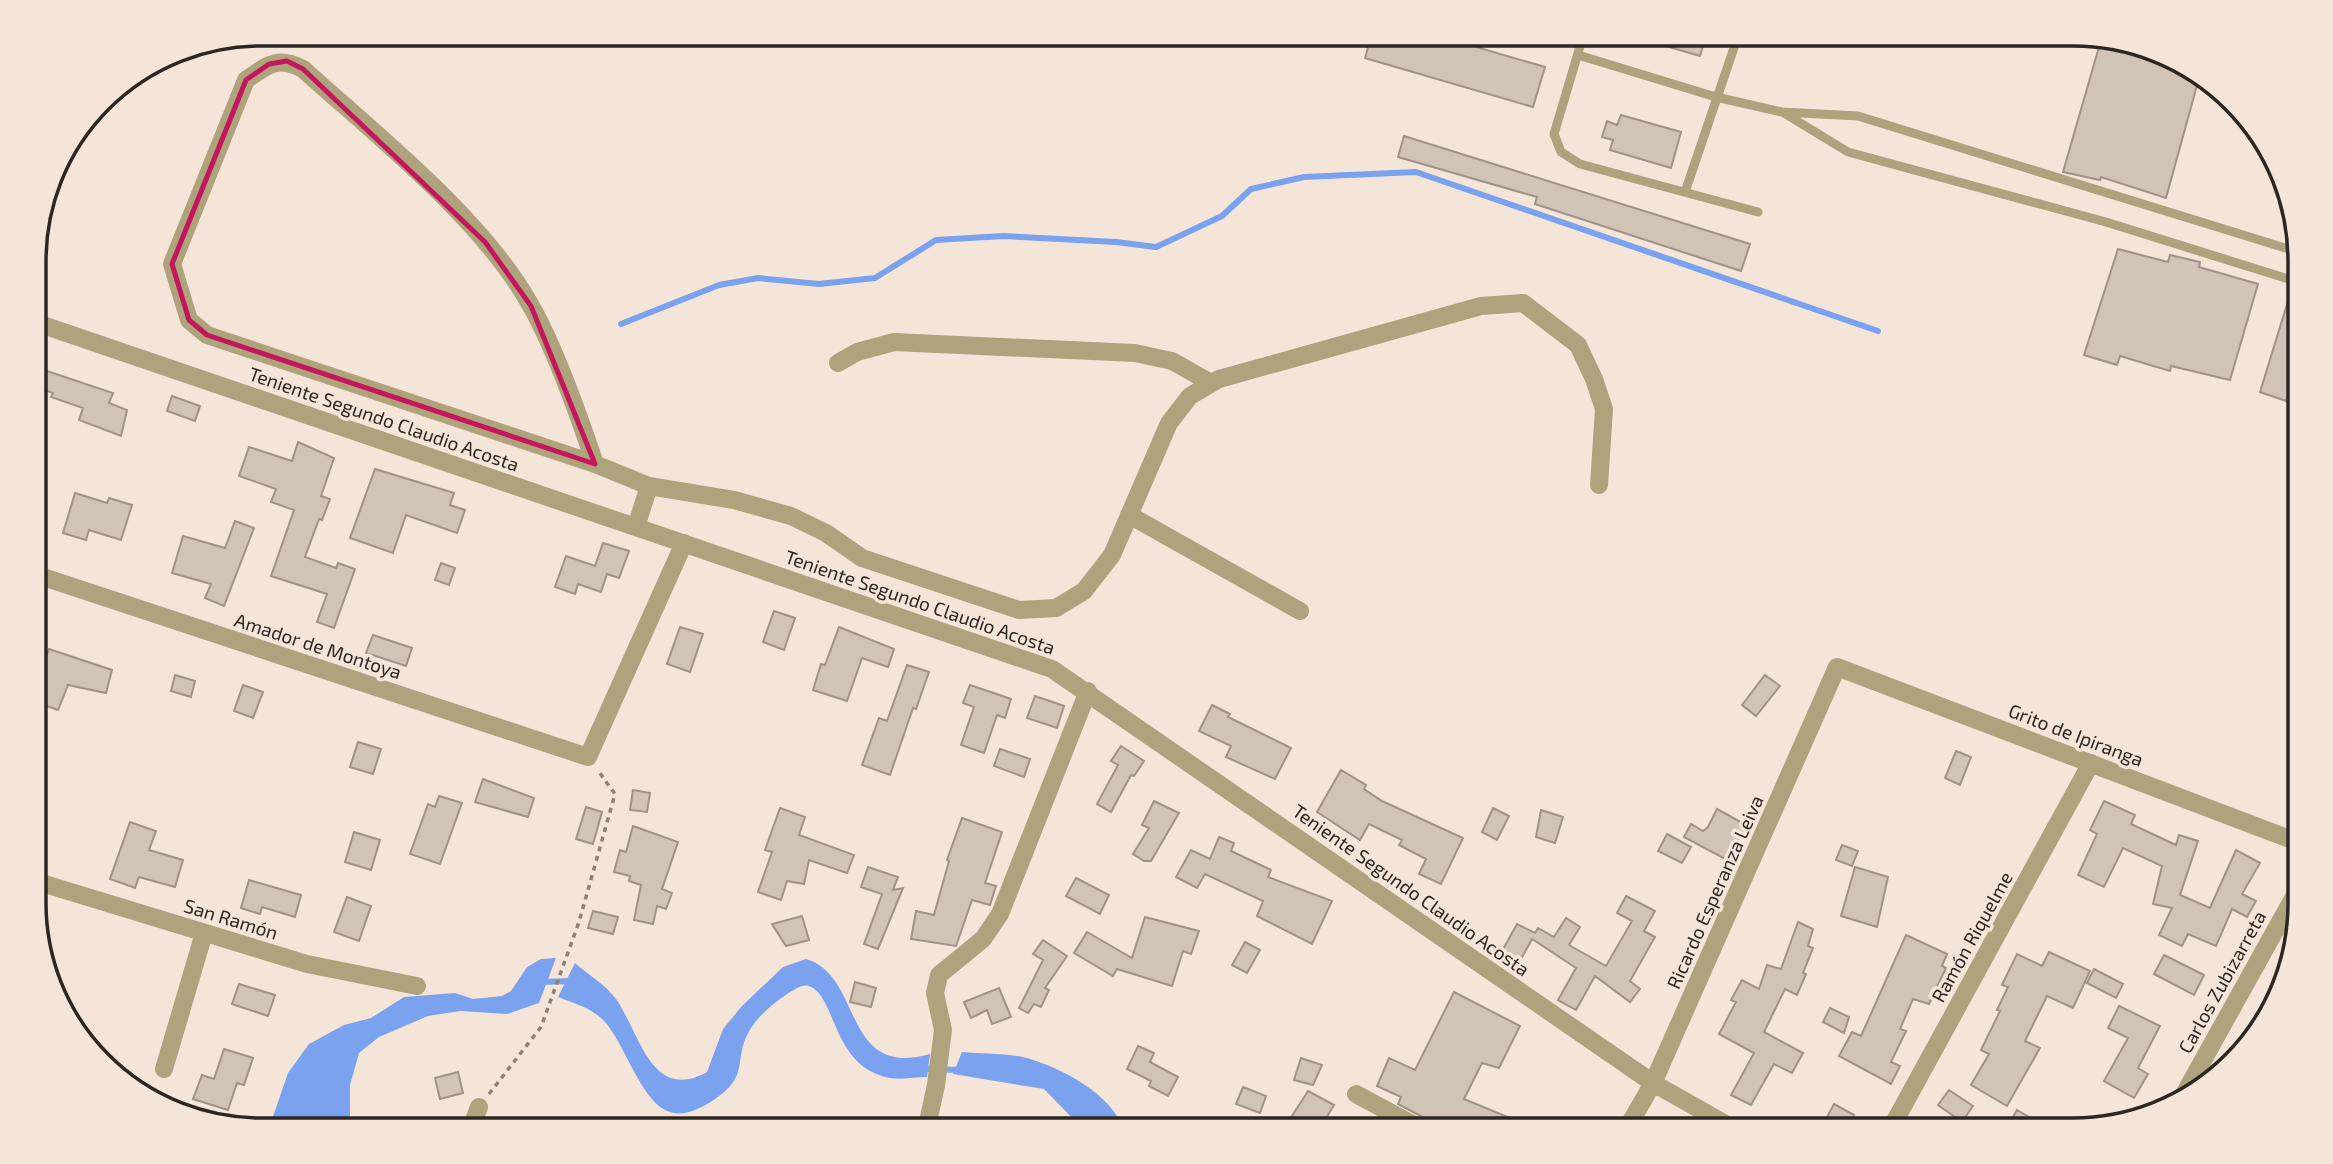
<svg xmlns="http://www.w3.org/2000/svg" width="2333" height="1164" font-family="'Exo 2',sans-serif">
<rect width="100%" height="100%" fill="#f5e5d9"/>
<path fill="#7ba2ee" d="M 556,958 L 539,1003 L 507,1014 L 460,1011 L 428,1016 L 379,1037 L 359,1053 L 350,1085 L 350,1131 L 268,1131 L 288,1073 L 309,1044 L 344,1025 L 371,1018 L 404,997 L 455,993 L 473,999 L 502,996 L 511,991 L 527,967 L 541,959 Z
M 806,959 C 864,976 841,1079 930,1054 L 927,1077 C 915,1077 901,1080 890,1078 C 831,1067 837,996 809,986 C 802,984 796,989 790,992 C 775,1002 761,1013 751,1028 C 730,1063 754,1075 709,1103 C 698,1109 687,1115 674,1113 C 641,1108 625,1039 601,1018 C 589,1007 573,1003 558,997 L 575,963 C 587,974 606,985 616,999 C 640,1033 651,1103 707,1072 L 723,1029 L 742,1006 L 783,967 Z
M 962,1052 C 983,1054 1007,1053 1027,1058 C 1064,1069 1110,1093 1125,1131 L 1085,1131 L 1044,1089 L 953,1074 Z"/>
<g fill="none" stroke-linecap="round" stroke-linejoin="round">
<path stroke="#7ba2ee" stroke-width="6" d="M 621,324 L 719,285 L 758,278 L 819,284 L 875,278 L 936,240 L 1004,236 L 1116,242 L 1156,247 L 1222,216 L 1251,189 L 1304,177 L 1416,172 L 1878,331
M 540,982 L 572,981
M 920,1069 L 962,1070"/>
</g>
<path fill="#d2c3b7" stroke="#a19287" stroke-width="2" d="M 1372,33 L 1428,33 L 1545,67 L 1533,107 L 1365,58 Z
M 1639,33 L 1707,33 L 1700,56 L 1638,38 Z
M 2101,40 L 2173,57 L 2199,78 L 2166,198 L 2101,177 L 2100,180 L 2063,172 Z
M 1621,115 L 1681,132 L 1671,168 L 1610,150 L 1613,140 L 1602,137 L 1607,121 L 1617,125 Z
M 1404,136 L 1750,244 L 1741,271 L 1535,204 L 1537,197 L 1398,157 Z
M 2118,249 L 2168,262 L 2170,255 L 2200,262 L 2199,267 L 2258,284 L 2230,380 L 2171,366 L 2170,371 L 2120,356 L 2117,365 L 2084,355 Z
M 2292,288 L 2298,289 L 2298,362 L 2286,401 L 2260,392 Z
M 41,369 L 113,393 L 109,403 L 127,410 L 121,436 L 79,420 L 83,408 L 51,397 L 53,393 L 34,386 Z
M 172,396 L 200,406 L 195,421 L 167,411 Z
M 298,442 L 334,458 L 321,496 L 330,499 L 322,520 L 319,519 L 305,557 L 336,568 L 338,563 L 355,569 L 334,628 L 317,622 L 327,594 L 271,576 L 294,510 L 271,502 L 276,489 L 239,476 L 249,447 L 292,461 Z
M 375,469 L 454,493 L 450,505 L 465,510 L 457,533 L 406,515 L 393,553 L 350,538 Z
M 75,493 L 107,503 L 109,498 L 132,505 L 121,540 L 89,530 L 86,540 L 63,533 Z
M 235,521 L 254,528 L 224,606 L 205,598 L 211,584 L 172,573 L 183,536 L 225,548 Z
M 603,543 L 629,551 L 619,578 L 607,574 L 601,592 L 578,584 L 575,594 L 555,587 L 566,556 L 595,566 Z
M 441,563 L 455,568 L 449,585 L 435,580 Z
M 774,611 L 795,618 L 784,650 L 763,642 Z
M 680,627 L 703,634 L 690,672 L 667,664 Z
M 839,627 L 894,649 L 888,667 L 862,658 L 847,701 L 813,690 L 821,664 L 825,665 Z
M 373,635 L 412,648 L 406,666 L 366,653 Z
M 49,649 L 112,670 L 106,693 L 68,685 L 58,710 L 35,702 L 35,687 Z
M 907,665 L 929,672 L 916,709 L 913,708 L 890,775 L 862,765 L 879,718 L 887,721 Z
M 175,675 L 195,681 L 191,697 L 171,691 Z
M 1765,675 L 1780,686 L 1756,716 L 1742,705 Z
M 243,685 L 263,692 L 253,718 L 234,711 Z
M 970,685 L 1011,699 L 1005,718 L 997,715 L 984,753 L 961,745 L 974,707 L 963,703 Z
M 1035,696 L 1064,706 L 1057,728 L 1027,718 Z
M 1212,705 L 1230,714 L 1228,717 L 1291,748 L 1275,779 L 1226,757 L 1231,746 L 1199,731 Z
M 358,742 L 381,749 L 373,774 L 350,767 Z
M 1121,746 L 1144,761 L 1134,776 L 1131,775 L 1111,812 L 1097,804 L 1118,765 L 1111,761 Z
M 1000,749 L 1030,759 L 1024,777 L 994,766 Z
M 1956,751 L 1971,757 L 1960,785 L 1945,778 Z
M 1341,770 L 1366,785 L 1364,789 L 1382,801 L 1463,838 L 1441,884 L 1419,874 L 1426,859 L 1399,845 L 1402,840 L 1369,824 L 1360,840 L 1317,812 Z
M 483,779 L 534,798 L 528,817 L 475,802 Z
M 633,790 L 650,793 L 647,812 L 630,810 Z
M 439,796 L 462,803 L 440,864 L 410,854 L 428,804 L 435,807 Z
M 1154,801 L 1179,813 L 1151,861 L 1144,861 L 1133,854 L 1149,828 L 1142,825 Z
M 2104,801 L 2135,815 L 2131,824 L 2176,845 L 2179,835 L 2198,841 L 2180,895 L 2210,908 L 2236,850 L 2260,863 L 2242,894 L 2256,901 L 2247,917 L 2232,909 L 2216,946 L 2188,934 L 2182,946 L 2159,935 L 2172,908 L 2153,904 L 2162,866 L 2123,848 L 2104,887 L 2078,875 L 2097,834 L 2090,830 Z
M 586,807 L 602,812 L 593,844 L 576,839 Z
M 780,808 L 805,817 L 799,835 L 854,855 L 847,873 L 809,860 L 804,884 L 787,881 L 781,900 L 758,892 L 772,852 L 765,850 Z
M 1493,808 L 1509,816 L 1497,840 L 1482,832 Z
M 1717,809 L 1746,825 L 1727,860 L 1684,837 L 1691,824 L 1703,831 L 1708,827 Z
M 1541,810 L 1563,817 L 1555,843 L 1536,837 Z
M 962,818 L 1002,832 L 985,883 L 996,886 L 990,905 L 972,900 L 956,946 L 911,939 L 916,911 L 934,915 L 949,861 L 947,860 Z
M 130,822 L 156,831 L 149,850 L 183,860 L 175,887 L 139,877 L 135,888 L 110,879 Z
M 633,826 L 678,842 L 662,889 L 672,893 L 666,909 L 657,906 L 653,924 L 634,920 L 641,885 L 629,881 L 630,876 L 614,872 L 620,850 L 626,852 Z
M 354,832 L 380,840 L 371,870 L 345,862 Z
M 1667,834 L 1691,847 L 1682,863 L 1658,851 Z
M 1219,837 L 1234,843 L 1231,851 L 1271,870 L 1268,877 L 1332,901 L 1312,944 L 1257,916 L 1263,901 L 1205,874 L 1197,888 L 1176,877 L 1191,850 L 1210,859 Z
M 1842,845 L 1858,851 L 1852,866 L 1836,860 Z
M 868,867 L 898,877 L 893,890 L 903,888 L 878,949 L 864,944 L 882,894 L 861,887 Z
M 1855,867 L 1888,877 L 1877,927 L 1841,916 Z
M 1076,878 L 1109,895 L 1100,914 L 1066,896 Z
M 249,880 L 301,895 L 295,917 L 262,907 L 260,914 L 241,908 Z
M 1626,896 L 1655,911 L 1644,931 L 1655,937 L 1630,981 L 1640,989 L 1630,1002 L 1595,976 L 1576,1010 L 1558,1000 L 1576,968 L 1532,939 L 1520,961 L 1502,951 L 1517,924 L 1535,933 L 1538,928 L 1554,937 L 1566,918 L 1580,927 L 1569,945 L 1606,966 L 1632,921 L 1617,913 Z
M 347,897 L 371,906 L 359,941 L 334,932 Z
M 593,911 L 618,917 L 613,934 L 588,928 Z
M 802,916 L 809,940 L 786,946 L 772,924 Z
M 1145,917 L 1199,931 L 1191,954 L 1183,951 L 1172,986 L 1117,969 L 1113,976 L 1074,953 L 1087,932 L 1132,958 Z
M 1798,922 L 1813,929 L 1808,946 L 1813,948 L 1803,973 L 1806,974 L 1797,995 L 1785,989 L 1764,1032 L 1803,1053 L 1792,1073 L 1774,1064 L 1751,1105 L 1731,1095 L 1754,1053 L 1719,1034 L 1736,1002 L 1731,1000 L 1742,980 L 1759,989 L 1767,965 L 1781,969 Z
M 1906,935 L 1947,954 L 1942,966 L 1946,968 L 1929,1004 L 1913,999 L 1900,1029 L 1906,1031 L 1891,1062 L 1900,1066 L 1891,1084 L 1839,1056 L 1852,1032 L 1861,1036 Z
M 1043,940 L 1067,956 L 1045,988 L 1049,990 L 1041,1007 L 1034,1004 L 1028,1013 L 1019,1008 L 1043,960 L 1033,954 Z
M 1245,942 L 1260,950 L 1247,973 L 1232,965 Z
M 2049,952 L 2090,971 L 2073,1008 L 2047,996 L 2025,1041 L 2040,1048 L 2007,1106 L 1971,1085 L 1989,1054 L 1981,1050 L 2000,1011 L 1997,1010 L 2008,987 L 2002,985 L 2017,954 L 2042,966 Z
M 2164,955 L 2204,975 L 2194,995 L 2154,974 Z
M 2094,969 L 2123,984 L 2116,998 L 2087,983 Z
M 855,982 L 876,988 L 871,1007 L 850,1002 Z
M 239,984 L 275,995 L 268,1016 L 232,1004 Z
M 999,988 L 1011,1017 L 992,1024 L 987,1010 L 971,1018 L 964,1002 Z
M 1454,992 L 1520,1026 L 1499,1068 L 1482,1063 L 1464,1099 L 1539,1130 L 1493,1130 L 1475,1122 L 1472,1130 L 1452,1124 L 1447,1130 L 1398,1104 L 1401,1097 L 1377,1086 L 1389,1058 L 1415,1070 Z
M 2119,1006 L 2160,1026 L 2138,1068 L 2148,1074 L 2134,1098 L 2104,1081 L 2128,1038 L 2108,1028 Z
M 1830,1008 L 1849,1017 L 1844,1033 L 1823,1022 Z
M 1138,1046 L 1154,1053 L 1150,1062 L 1178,1077 L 1168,1096 L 1149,1086 L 1151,1081 L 1127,1069 Z
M 224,1049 L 253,1058 L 244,1085 L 237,1083 L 228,1110 L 193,1099 L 202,1075 L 214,1079 Z
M 1301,1058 L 1322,1065 L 1313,1085 L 1294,1080 Z
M 458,1072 L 463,1093 L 440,1099 L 435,1078 Z
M 1243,1087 L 1266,1096 L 1260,1113 L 1236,1104 Z
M 1949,1090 L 1973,1106 L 1962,1122 L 1938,1105 Z
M 1308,1091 L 1334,1105 L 1319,1130 L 1283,1130 Z
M 1834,1104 L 1854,1115 L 1845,1130 L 1820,1130 Z
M 2017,1110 L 2034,1120 L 2028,1130 L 2020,1130 L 2009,1124 Z"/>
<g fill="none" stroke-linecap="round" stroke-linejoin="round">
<path stroke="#8c8179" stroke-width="3.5" stroke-dasharray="5 5" stroke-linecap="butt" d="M 489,1094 L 541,1027 L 579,922 L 615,794 L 599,772"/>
<path stroke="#afa37d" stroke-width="9" d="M 1584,33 L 1554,134 L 1561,152 L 1580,164 L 1758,212
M 1578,55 L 1716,97 L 1782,112 L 1858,116 L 2298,252
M 1784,113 L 1848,152 L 2106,222 L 2298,282
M 1685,192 L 1739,33"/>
<path stroke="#afa37d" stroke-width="18" d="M 34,322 L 1052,669 L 1653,1083 L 1736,1130
M 838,363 L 857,352 L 894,342 L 1135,353 L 1172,361 L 1211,383
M 595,464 C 579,416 556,350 531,306 C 484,220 376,135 303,69 C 277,56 269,64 246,80 L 172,264 L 189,320 L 207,335 L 595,464 L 649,486 L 734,500 L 791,516 L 826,533 L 862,558 L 1019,610 L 1056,608 L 1084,591 L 1112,555 L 1169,423 L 1190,396 L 1219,379 L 1481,306 L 1523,303 L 1578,345 L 1594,379 L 1604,409 L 1599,485
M 1129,515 L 1300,611
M 636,527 L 649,486
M 34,574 L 588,757 L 684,543
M 35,881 L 307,964 L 417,986
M 164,1069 L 204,933
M 1356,1094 L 1423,1130
M 2182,1098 L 2300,886
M 1626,1130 L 1653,1083 L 1837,667 L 2300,843
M 1890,1130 L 2091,763
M 470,1131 L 479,1107
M 926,1131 L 936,1085 L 943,1030 L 935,993 L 939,975 L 983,939 L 1000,914 L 1088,691"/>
</g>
<path fill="none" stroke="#c2185b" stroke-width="5" stroke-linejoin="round" d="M 287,61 L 303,69 L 485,242 L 531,306 L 595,464 L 207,335 L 189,320 L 172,264 L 246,80 L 269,64 Z"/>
<g text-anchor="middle" stroke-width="7" stroke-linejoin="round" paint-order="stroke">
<g font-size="19" fill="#2d2722" stroke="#f5e5d9">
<text transform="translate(384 419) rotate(19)" y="7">Teniente Segundo Claudio Acosta</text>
<text transform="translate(920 602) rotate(19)" y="7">Teniente Segundo Claudio Acosta</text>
<text transform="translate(318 646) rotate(18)" y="7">Amador de Montoya</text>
<text transform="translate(2076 735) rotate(21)" y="7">Grito de Ipiranga</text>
<text transform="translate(1411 890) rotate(35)" y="7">Teniente Segundo Claudio Acosta</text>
<text transform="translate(1715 892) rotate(-66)" y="7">Ricardo Esperanza Leiva</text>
<text transform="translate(231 919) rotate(17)" y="7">San Ramón</text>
<text transform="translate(1972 937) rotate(-61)" y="7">Ramón Riquelme</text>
<text transform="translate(2222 982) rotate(-61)" y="7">Carlos Zubizarreta</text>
</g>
</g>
<path d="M0 0H2333V1164H0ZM261 46H2073A215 215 0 0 1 2288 261V903A215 215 0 0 1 2073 1118H261A215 215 0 0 1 46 903V261A215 215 0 0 1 261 46Z" fill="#f5e5d9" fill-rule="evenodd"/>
<path fill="none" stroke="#2d2722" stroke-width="3.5" d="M261 46H2073A215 215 0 0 1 2288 261V903A215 215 0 0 1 2073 1118H261A215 215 0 0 1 46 903V261A215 215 0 0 1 261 46Z"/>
</svg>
